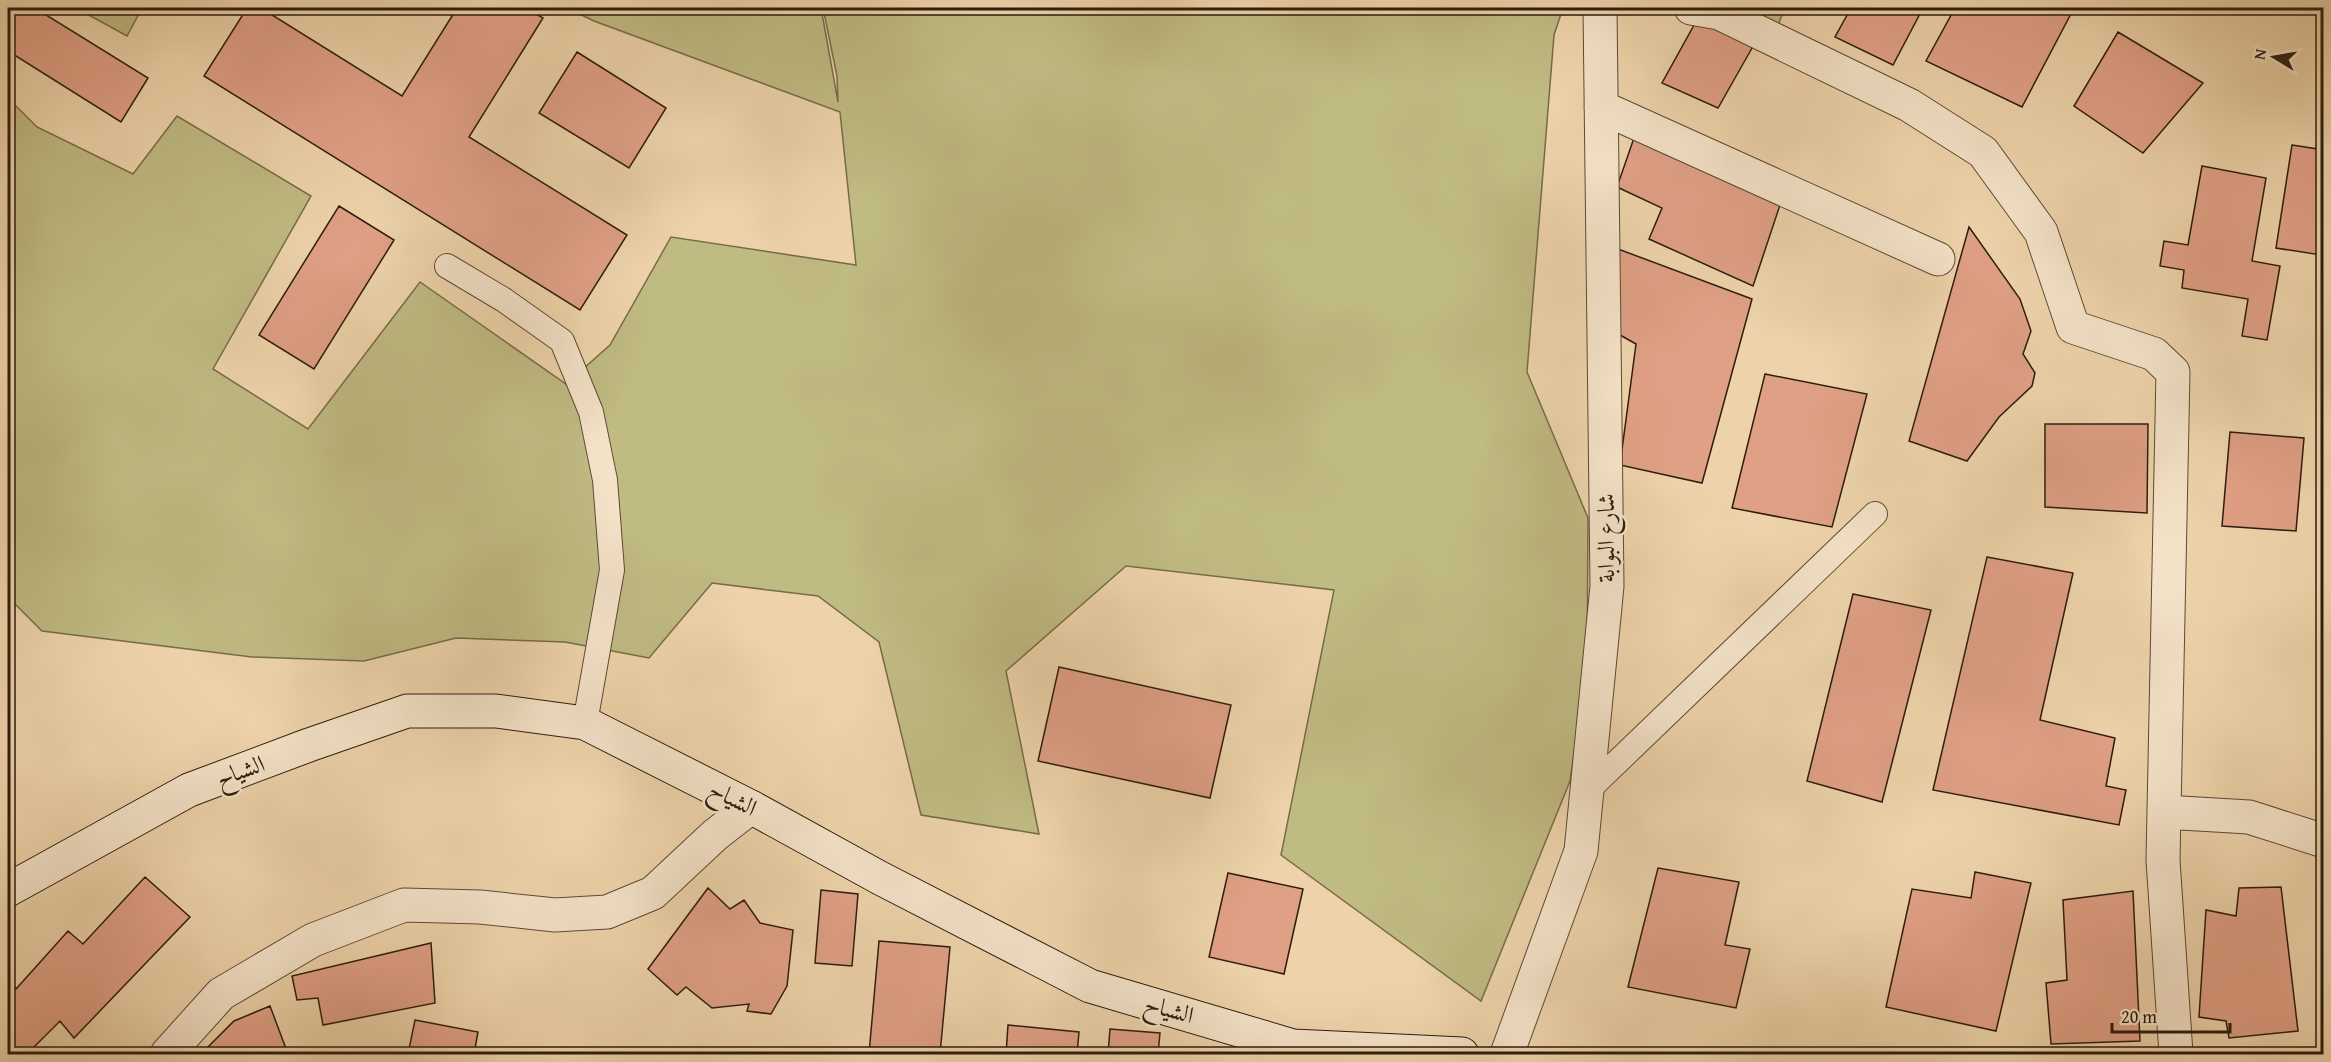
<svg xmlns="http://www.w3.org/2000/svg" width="2331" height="1062" font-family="'Gentium Book Plus',Amiri,serif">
<rect width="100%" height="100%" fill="#eed3aa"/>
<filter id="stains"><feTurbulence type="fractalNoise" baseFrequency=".00333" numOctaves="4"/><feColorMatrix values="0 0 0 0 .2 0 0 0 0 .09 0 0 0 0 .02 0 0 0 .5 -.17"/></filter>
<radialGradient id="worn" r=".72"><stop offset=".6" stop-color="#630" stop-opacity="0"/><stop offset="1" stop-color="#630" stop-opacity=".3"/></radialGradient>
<path fill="#c0ba83" stroke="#766c48" stroke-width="1.5" d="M 76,8 L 142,8 L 127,36 Z
M 567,8 L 821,8 L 838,102 L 837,76 L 823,8 L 1563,8 L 1554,35 L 1527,372 L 1588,518 L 1587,666 L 1570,781 L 1481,1001 L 1281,855 L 1334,590 L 1126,566 L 1006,671 L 1039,834 L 921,815 L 879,642 L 818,596 L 712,583 L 649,658 L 565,642 L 456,638 L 364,661 L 252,657 L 42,631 L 8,597 L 8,98 L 37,127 L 133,174 L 177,116 L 311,196 L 213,369 L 308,429 L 420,282 L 566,384 L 610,345 L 671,237 L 856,265 L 840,112 L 594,21 Z
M 1702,8 L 1785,8 L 1778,25 Z"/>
<path fill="#e0a085" stroke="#2c1d0e" stroke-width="1.5" d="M 12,8 L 35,8 L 148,78 L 121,122 L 8,51 L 8,14 Z
M 247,8 L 261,8 L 402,96 L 457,8 L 526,8 L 543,18 L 469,137 L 627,235 L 580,310 L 204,76 Z
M 1851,8 L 1923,8 L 1893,65 L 1835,37 Z
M 1955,8 L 2074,8 L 2022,107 L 1926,61 Z
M 1698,18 L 1756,41 L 1718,108 L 1662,83 Z
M 2118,32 L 2203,83 L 2143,153 L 2074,106 Z
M 577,52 L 666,108 L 629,168 L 539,113 Z
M 1635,135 L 1782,199 L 1753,286 L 1649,239 L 1662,208 L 1617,187 Z
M 2292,145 L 2324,150 L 2324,237 L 2321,255 L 2276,248 Z
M 2202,166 L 2266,178 L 2252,261 L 2280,266 L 2267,340 L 2242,336 L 2248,299 L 2182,288 L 2184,270 L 2160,266 L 2164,241 L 2188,245 Z
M 339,206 L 394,240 L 314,369 L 259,335 Z
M 1969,227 L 2020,299 L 2031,331 L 2023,354 L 2035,373 L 2032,386 L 1999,417 L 1967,461 L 1909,441 Z
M 1610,246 L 1752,299 L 1702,483 L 1620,465 L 1636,344 L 1597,322 Z
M 1765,374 L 1867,394 L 1832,527 L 1732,508 Z
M 2045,424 L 2148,424 L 2147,513 L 2045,507 Z
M 2230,432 L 2304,438 L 2296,531 L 2222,526 Z
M 1987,557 L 2073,573 L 2040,720 L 2115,738 L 2106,786 L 2126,790 L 2119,825 L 1933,790 Z
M 1853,594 L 1931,610 L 1882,802 L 1807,781 Z
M 1059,667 L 1231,705 L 1210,798 L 1038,761 Z
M 1658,868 L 1739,882 L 1725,945 L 1750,949 L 1736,1008 L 1628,987 Z
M 1975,872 L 2031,883 L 1996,1031 L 1886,1007 L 1912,889 L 1971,898 Z
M 1228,873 L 1303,889 L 1284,974 L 1209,957 Z
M 145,877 L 190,917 L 74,1038 L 60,1021 L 27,1054 L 8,1054 L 8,979 L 16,989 L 68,931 L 83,944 Z
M 2281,887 L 2298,1031 L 2229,1038 L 2226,1021 L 2199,1017 L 2206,910 L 2236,916 L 2239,888 Z
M 708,888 L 730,909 L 744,900 L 760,923 L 793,930 L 787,986 L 771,1014 L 747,1011 L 749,1004 L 712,1008 L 686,987 L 677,995 L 648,969 Z
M 821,890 L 858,894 L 852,966 L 815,963 Z
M 2133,891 L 2140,1041 L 2051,1044 L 2046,983 L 2067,980 L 2063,900 Z
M 879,941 L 950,947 L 940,1054 L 869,1054 Z
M 431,943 L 435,1003 L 323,1025 L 318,998 L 297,1000 L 292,976 Z
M 270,1006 L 288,1054 L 201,1054 L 234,1021 Z
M 415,1020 L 478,1032 L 474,1054 L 408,1054 Z
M 1008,1025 L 1079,1032 L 1077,1054 L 1006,1054 Z
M 1110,1029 L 1160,1033 L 1158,1054 L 1108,1054 Z"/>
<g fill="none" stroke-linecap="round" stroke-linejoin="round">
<defs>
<path id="lane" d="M 447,266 L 504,300 L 562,341 L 591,412 L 605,480 L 612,570 L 585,723
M 1587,791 L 1875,514"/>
<path id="street" d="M 1691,8 L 1719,13 L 1909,105 L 1983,152 L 2041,232 L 2073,327 L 2154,354 L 2173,372 L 2163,860 L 2176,1054
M 1601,107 L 1938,259
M 2164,812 L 2249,817 L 2324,841
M 167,1054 L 221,994 L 313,940 L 404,905 L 480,907 L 555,915 L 607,912 L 653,893 L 715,835 L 751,807
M 1507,1054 L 1581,851 L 1607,586 L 1600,8"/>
<path id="secondary" d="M 8,890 L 189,790 L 309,745 L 407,711 L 496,711 L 585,723 L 751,807 L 880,878 L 1090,986 L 1293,1046 L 1462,1054"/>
</defs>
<use href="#lane" stroke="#5c4a35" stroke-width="26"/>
<use href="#street" stroke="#5c4a35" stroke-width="35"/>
<use href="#secondary" stroke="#2c1d0e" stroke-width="35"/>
<use href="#lane" stroke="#f4e2c8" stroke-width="24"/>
<use href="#street" stroke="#f4e2c8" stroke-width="33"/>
<use href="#secondary" stroke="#f4e2c8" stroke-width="33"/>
</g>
<g text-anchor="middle" stroke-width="5" stroke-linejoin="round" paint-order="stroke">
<g font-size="24" fill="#2c1d0e" stroke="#f4e2c8">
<text transform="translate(1606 538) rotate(-90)" y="8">شارع البوابة</text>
<text transform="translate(240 771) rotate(-20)" y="8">الشياح</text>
<text transform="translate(733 798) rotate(27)" y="8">الشياح</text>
<text transform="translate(1169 1009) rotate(16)" y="8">الشياح</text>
</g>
</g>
<rect width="2331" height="1062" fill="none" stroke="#eed3aa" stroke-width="30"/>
<rect x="9" y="9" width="2313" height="1044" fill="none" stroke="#2c1d0e" stroke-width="3"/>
<rect x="15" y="15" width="2301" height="1032" fill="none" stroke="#2c1d0e" stroke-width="1.5"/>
<g transform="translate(2274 57) rotate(281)" stroke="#f4e2c8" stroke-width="4.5" paint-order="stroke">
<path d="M0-4.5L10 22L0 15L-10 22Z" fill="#2c1d0e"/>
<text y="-9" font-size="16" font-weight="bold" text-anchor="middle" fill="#2c1d0e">N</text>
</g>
<path d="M2112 1023v9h118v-9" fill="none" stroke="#2c1d0e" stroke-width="3"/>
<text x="2121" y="1023" font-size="18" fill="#2c1d0e" stroke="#f4e2c8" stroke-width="4.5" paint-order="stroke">20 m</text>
<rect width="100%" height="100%" filter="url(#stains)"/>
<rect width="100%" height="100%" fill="url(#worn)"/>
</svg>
